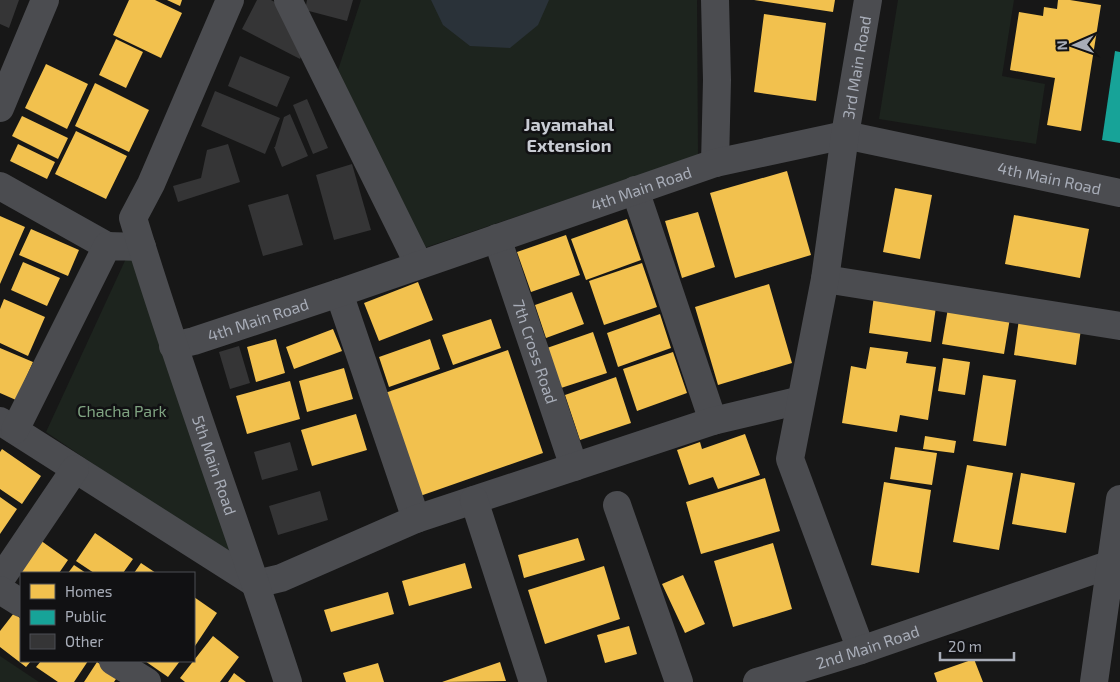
<svg xmlns="http://www.w3.org/2000/svg" width="1120" height="682" font-family="'Exo 2',sans-serif">
<rect width="100%" height="100%" fill="#171717"/>
<path fill="#1d241e" d="M 361,0 L 697,0 L 698,155 L 424,248 L 338,70 Z
M 898,0 L 1014,0 L 1002,76 L 1045,84 L 1036,144 L 879,119 Z
M 129,252 L 239,563 L 46,432 Z
M 0,656 L 39,682 L 0,682 Z"/>
<path fill="#2a3239" d="M 431,0 L 549,0 L 538,25 L 510,48 L 470,46 L 443,25 Z"/>
<path fill="#f2c14e" d="M 129,0 L 155,0 L 182,13 L 161,58 L 113,35 Z
M 167,0 L 182,0 L 180,6 Z
M 754,0 L 835,0 L 833,12 Z
M 1058,0 L 1070,0 L 1101,5 L 1081,131 L 1047,125 L 1055,78 L 1010,70 L 1019,12 L 1043,16 L 1044,7 L 1057,9 Z
M 764,14 L 826,23 L 816,101 L 754,92 Z
M 116,39 L 143,52 L 126,88 L 99,75 Z
M 46,64 L 88,84 L 67,129 L 25,108 Z
M 95,83 L 149,110 L 129,152 L 75,126 Z
M 22,116 L 68,138 L 58,159 L 12,136 Z
M 76,131 L 127,156 L 106,199 L 55,174 Z
M 18,144 L 55,162 L 47,179 L 10,161 Z
M 787,171 L 811,255 L 735,278 L 710,193 Z
M 895,188 L 932,195 L 920,259 L 883,252 Z
M 698,212 L 715,267 L 682,278 L 665,221 Z
M 1014,215 L 1089,229 L 1080,278 L 1005,264 Z
M 0,216 L 25,227 L 0,284 Z
M 627,219 L 641,260 L 586,280 L 571,239 Z
M 31,229 L 79,250 L 68,276 L 19,255 Z
M 566,235 L 580,275 L 531,292 L 517,252 Z
M 23,262 L 60,278 L 47,306 L 11,290 Z
M 642,263 L 657,307 L 604,325 L 589,281 Z
M 418,282 L 433,320 L 379,341 L 364,303 Z
M 769,284 L 792,363 L 718,385 L 695,307 Z
M 572,292 L 584,324 L 546,338 L 535,305 Z
M 874,296 L 936,307 L 931,342 L 869,333 Z
M 4,299 L 45,317 L 28,356 L 0,343 L 0,309 Z
M 948,308 L 1010,318 L 1004,354 L 942,344 Z
M 660,314 L 671,348 L 618,367 L 607,333 Z
M 491,319 L 501,348 L 453,365 L 442,335 Z
M 1019,319 L 1081,329 L 1076,365 L 1014,355 Z
M 333,329 L 342,351 L 294,369 L 286,347 Z
M 593,332 L 607,373 L 561,388 L 547,348 Z
M 276,339 L 285,373 L 256,382 L 247,347 Z
M 430,339 L 440,369 L 389,387 L 379,357 Z
M 870,347 L 908,352 L 906,363 L 936,367 L 928,420 L 900,415 L 897,432 L 842,423 L 851,366 L 866,369 Z
M 0,348 L 33,362 L 16,400 L 0,393 Z
M 508,350 L 543,453 L 420,496 L 385,393 Z
M 673,352 L 687,393 L 637,411 L 623,369 Z
M 943,358 L 970,362 L 965,395 L 938,391 Z
M 344,368 L 353,399 L 307,412 L 299,381 Z
M 983,375 L 1016,380 L 1006,446 L 973,441 Z
M 616,377 L 631,423 L 580,440 L 565,395 Z
M 290,381 L 300,419 L 247,434 L 236,396 Z
M 356,414 L 367,450 L 312,466 L 301,430 Z
M 745,434 L 760,475 L 718,489 L 713,477 L 689,485 L 677,450 L 700,442 L 702,449 Z
M 925,436 L 956,441 L 954,453 L 923,449 Z
M 895,447 L 937,453 L 932,485 L 890,479 Z
M 2,449 L 41,476 L 22,504 L 0,489 L 0,452 Z
M 967,465 L 1013,473 L 999,550 L 953,542 Z
M 1021,473 L 1075,483 L 1066,533 L 1012,524 Z
M 765,478 L 780,531 L 701,554 L 686,502 Z
M 884,482 L 931,490 L 919,573 L 871,565 Z
M 0,497 L 17,509 L 0,534 Z
M 95,533 L 133,559 L 123,573 L 94,573 L 76,561 Z
M 33,535 L 68,560 L 59,573 L 23,573 L 12,566 Z
M 578,538 L 585,560 L 524,578 L 518,555 Z
M 773,543 L 792,609 L 733,627 L 714,561 Z
M 141,563 L 156,573 L 134,573 Z
M 465,563 L 472,588 L 409,606 L 402,581 Z
M 74,565 L 86,573 L 68,573 Z
M 604,566 L 620,619 L 545,644 L 528,590 Z
M 683,575 L 705,624 L 685,633 L 662,584 Z
M 388,592 L 394,614 L 331,632 L 324,610 Z
M 194,597 L 217,613 L 195,646 L 194,645 Z
M 14,613 L 21,619 L 21,661 L 31,661 L 26,667 L 0,647 L 0,631 Z
M 629,626 L 637,654 L 605,663 L 597,635 Z
M 213,636 L 239,657 L 220,682 L 185,682 L 180,678 Z
M 974,659 L 983,682 L 937,682 L 934,673 Z
M 41,661 L 88,661 L 74,682 L 58,682 L 36,667 Z
M 145,661 L 180,661 L 168,677 Z
M 97,662 L 118,676 L 114,682 L 84,682 Z
M 500,662 L 506,681 L 442,682 Z
M 378,663 L 384,682 L 346,682 L 343,673 Z
M 234,673 L 246,682 L 228,682 Z"/>
<path fill="#17a398" d="M 1115,51 L 1120,52 L 1120,143 L 1102,140 Z"/>
<path fill="#353536" d="M 0,0 L 19,0 L 9,28 L 0,24 Z
M 257,0 L 271,0 L 290,10 L 305,48 L 300,59 L 242,29 Z
M 307,0 L 353,0 L 347,21 L 305,10 Z
M 240,56 L 290,77 L 277,107 L 228,86 Z
M 215,91 L 280,118 L 265,154 L 201,126 Z
M 307,99 L 328,148 L 313,154 L 293,105 Z
M 290,114 L 308,156 L 282,167 L 274,147 L 275,147 L 284,117 Z
M 228,144 L 240,182 L 178,202 L 173,186 L 201,178 L 207,150 Z
M 352,164 L 371,230 L 334,240 L 316,175 Z
M 288,194 L 303,245 L 263,256 L 248,205 Z
M 239,346 L 250,383 L 230,389 L 219,352 Z
M 290,442 L 298,470 L 262,480 L 254,452 Z
M 320,491 L 328,520 L 278,535 L 269,506 Z"/>
<g fill="none" stroke-linecap="round" stroke-linejoin="round">
<g stroke="#4b4c50" stroke-width="28">
<path d="M 288,0 L 419,265"/>
<path d="M 715,0 L 717,80 L 715,163"/>
<path d="M 0,108 L 45,0"/>
<path d="M 0,186 L 107,246"/>
<path d="M 635,190 L 713,421"/>
<path id="s1" d="M 497,238 L 574,467"/>
<path d="M 825,279 L 1120,326"/>
<path d="M 339,293 L 416,519"/>
<path id="s2" d="M 173,346 L 194,341 L 339,293 L 715,163 L 845,135 L 1120,193"/>
<path d="M 0,421 L 256,584 L 281,578 L 416,519 L 713,421 L 801,400"/>
<path d="M 15,430 L 107,246 L 142,247"/>
<path d="M 474,500 L 533,682"/>
<path d="M 617,505 L 679,682"/>
<path d="M 0,580 L 75,469"/>
<path d="M 0,590 L 21,603"/>
<path id="s3" d="M 861,650 L 790,459 L 825,279 L 845,135 L 868,0"/>
<path d="M 113,661 L 147,682"/>
<path id="s4" d="M 757,682 L 861,650 L 1120,561"/>
</g>
<g stroke="#4b4c50" stroke-width="28">
<path id="s5" d="M 230,0 L 151,184 L 133,218 C 180,374 238,527 288,682"/>
<path d="M 1094,682 L 1120,499"/>
</g>
</g>
<g text-anchor="middle" stroke-width="5" stroke-linejoin="round" paint-order="stroke">
<g font-size="16" fill="#a8adb8" stroke="#111113">
<text dy="6" stroke="none"><textPath href="#s3" startOffset="601">3rd Main Road</textPath></text>
<text dy="6" stroke="none"><textPath href="#s2" startOffset="914">4th Main Road</textPath></text>
<text dy="6" stroke="none"><textPath href="#s2" startOffset="494">4th Main Road</textPath></text>
<text dy="6" stroke="none"><textPath href="#s2" startOffset="89">4th Main Road</textPath></text>
<text dy="6" stroke="none"><textPath href="#s1" startOffset="120">7th Cross Road</textPath></text>
<text dy="6" stroke="none"><textPath href="#s5" startOffset="499">5th Main Road</textPath></text>
<text dy="6" stroke="none"><textPath href="#s4" startOffset="116">2nd Main Road</textPath></text>
</g>
<g font-size="16" fill="#7fa381" stroke="#111113">
<text x="122" y="417">Chacha Park</text>
</g>
<g font-size="18" font-weight="bold" fill="#c9ccd4" stroke="#111113">
<text x="569" y="131">Jayamahal<tspan x="569" dy="21">Extension</tspan></text>
</g>
</g>
<rect x="20" y="572" width="175" height="90" fill="#111113" stroke="#4d4f55"/>
<rect x="30" y="584" width="25" height="15" fill="#f2c14e" stroke="#4d4f55"/>
<text x="65" y="597" font-size="15" fill="#a8adb8">Homes</text>
<rect x="30" y="610" width="25" height="15" fill="#17a398" stroke="#4d4f55"/>
<text x="65" y="622" font-size="15" fill="#a8adb8">Public</text>
<rect x="30" y="634" width="25" height="15" fill="#353536" stroke="#4d4f55"/>
<text x="65" y="647" font-size="15" fill="#a8adb8">Other</text>
<g transform="translate(1075 45) rotate(268)" stroke="#111113" stroke-width="4" paint-order="stroke">
<path d="M0-4L9 19L0 12L-9 19Z" fill="#a8adb8"/>
<text y="-8" font-size="14" font-weight="bold" text-anchor="middle" fill="#a8adb8">N</text>
</g>
<path d="M940 652v8h74v-8" fill="none" stroke="#a8adb8" stroke-width="2.5"/>
<text x="948" y="652" font-size="15" fill="#a8adb8" stroke="#111113" stroke-width="4" paint-order="stroke">20 m</text>
</svg>
